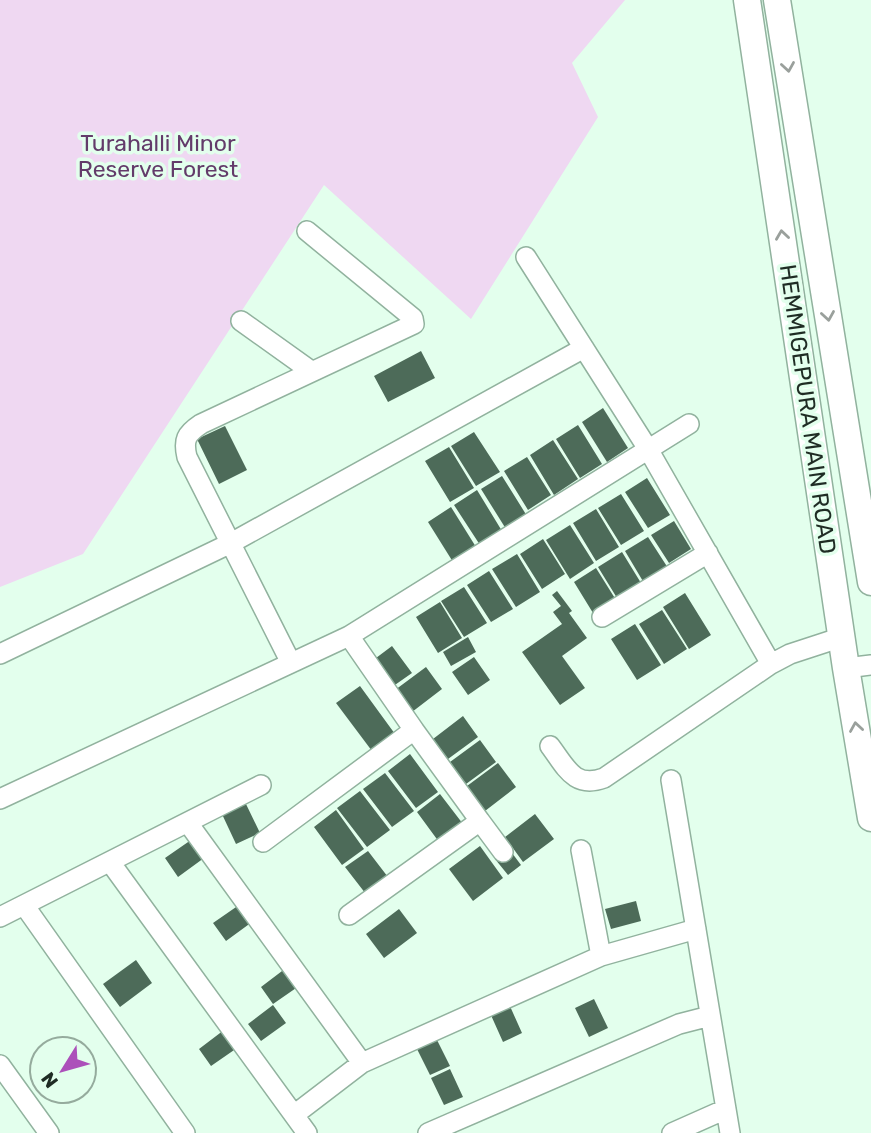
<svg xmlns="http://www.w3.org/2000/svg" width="871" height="1133" font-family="Rubik,sans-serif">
<rect width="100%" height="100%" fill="#e3ffed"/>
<path fill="#efd8f2" d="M 0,0 L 625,0 L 572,63 L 598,117 L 471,319 L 324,185 L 83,554 L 0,587 Z"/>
<path fill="#4d6b59" d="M 421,351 L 435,378 L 388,402 L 374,376 Z
M 603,408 L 628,448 L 607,462 L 582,422 Z
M 578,425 L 602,464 L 580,478 L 556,439 Z
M 225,426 L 247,470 L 219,484 L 197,439 Z
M 474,432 L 500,472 L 476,486 L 451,446 Z
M 553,440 L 578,479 L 554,495 L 530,455 Z
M 449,447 L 474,488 L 450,502 L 425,461 Z
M 527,457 L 551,495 L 528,510 L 504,471 Z
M 502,476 L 527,516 L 506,529 L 481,489 Z
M 647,478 L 670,515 L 648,528 L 625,492 Z
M 477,490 L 502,531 L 480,545 L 454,505 Z
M 621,494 L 644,531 L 621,545 L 598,508 Z
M 451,507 L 476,547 L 453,562 L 428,522 Z
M 596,509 L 619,547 L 596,561 L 573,523 Z
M 674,521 L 691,549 L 669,563 L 651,535 Z
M 570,525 L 594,563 L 570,579 L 546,540 Z
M 648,537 L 668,568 L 644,583 L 625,551 Z
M 543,539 L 565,574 L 542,589 L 520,554 Z
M 622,552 L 641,583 L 617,598 L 598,567 Z
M 517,554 L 540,592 L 516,607 L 492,569 Z
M 596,568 L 616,600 L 593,613 L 574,582 Z
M 489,571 L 513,609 L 491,622 L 467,585 Z
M 464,587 L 487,623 L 464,637 L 441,601 Z
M 557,591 L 572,611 L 569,613 L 587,638 L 562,656 L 585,688 L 560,705 L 522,652 L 562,624 L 553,612 L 561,606 L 552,595 Z
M 685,593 L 711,635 L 689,649 L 663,607 Z
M 440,602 L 462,638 L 438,653 L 416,617 Z
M 662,610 L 687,649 L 664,664 L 639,624 Z
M 635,624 L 661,665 L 637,680 L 611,639 Z
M 468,637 L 476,652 L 451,666 L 443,652 Z
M 392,646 L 412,673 L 392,687 L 372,661 Z
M 474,657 L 490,680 L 468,695 L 452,672 Z
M 426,667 L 442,689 L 412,712 L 395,690 Z
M 360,686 L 395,734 L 372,751 L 336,703 Z
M 463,716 L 478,737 L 448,759 L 433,739 Z
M 480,740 L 496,762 L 466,784 L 450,762 Z
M 410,754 L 438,792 L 416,808 L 388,771 Z
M 498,763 L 516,787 L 485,811 L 467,786 Z
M 385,773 L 414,811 L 392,827 L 363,789 Z
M 360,791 L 390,830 L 367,847 L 337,808 Z
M 440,794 L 463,824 L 439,842 L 417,812 Z
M 245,802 L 260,833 L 236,844 L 221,812 Z
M 336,810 L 364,849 L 342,865 L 314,827 Z
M 535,814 L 554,839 L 523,862 L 505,837 Z
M 191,840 L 204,858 L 178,877 L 165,858 Z
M 480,846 L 503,878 L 473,901 L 449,869 Z
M 509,849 L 521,865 L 508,875 L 495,859 Z
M 368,851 L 391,881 L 369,898 L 345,867 Z
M 636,901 L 641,921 L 611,929 L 605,909 Z
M 239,905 L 252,922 L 226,941 L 213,923 Z
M 399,909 L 417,933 L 384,958 L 366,934 Z
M 136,960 L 152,983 L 120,1007 L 103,984 Z
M 286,968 L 299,986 L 273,1004 L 261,987 Z
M 594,999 L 608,1028 L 589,1037 L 575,1008 Z
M 509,1004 L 522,1033 L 503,1042 L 490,1013 Z
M 273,1005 L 286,1023 L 261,1041 L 248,1024 Z
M 224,1030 L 237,1048 L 211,1066 L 199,1049 Z
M 437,1040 L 450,1066 L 430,1075 L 417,1049 Z
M 450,1069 L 463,1097 L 444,1105 L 431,1078 Z"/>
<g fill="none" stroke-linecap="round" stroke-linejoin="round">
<defs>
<path id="street" d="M 526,257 L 648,449 L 771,664
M 241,321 L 311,371
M 602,617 L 708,553
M 0,654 L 231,543 L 584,348
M 291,663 L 187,457 C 183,440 186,434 201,424 L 414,324 L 413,318 L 307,231
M 846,668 L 871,665
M 550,746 C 566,767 574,789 604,778 L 771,664 L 790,654 L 842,637
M 671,780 L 730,1133
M 0,799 L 349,636
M 480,821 L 503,852
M 188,823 L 362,1063
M 263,842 L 414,730 L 349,636 L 689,424
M 581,850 L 601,956
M 110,862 L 307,1133
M 24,905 L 185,1133
M 349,915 L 480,821 L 414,730
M 0,917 L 261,785
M 0,1065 L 49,1133
M 294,1115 L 362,1063 L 601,956 L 696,929
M 428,1133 L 679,1024 L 710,1016
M 672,1133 L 726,1109"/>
<path id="secondary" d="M 747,0 L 846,668 L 871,818
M 777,0 L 871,582"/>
</defs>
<use href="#street" stroke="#91b29e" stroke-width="22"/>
<use href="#secondary" stroke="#91b29e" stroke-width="29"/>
<use href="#street" stroke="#fff" stroke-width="19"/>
<use href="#secondary" stroke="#fff" stroke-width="26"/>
</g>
<defs><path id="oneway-chevron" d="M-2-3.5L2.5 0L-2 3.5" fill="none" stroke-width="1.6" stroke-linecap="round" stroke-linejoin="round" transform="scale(1.75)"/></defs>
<g stroke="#9aa09c">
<use href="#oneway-chevron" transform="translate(788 67) rotate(81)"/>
<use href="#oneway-chevron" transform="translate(782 235) rotate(-98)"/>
<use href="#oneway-chevron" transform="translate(828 316) rotate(81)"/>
<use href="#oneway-chevron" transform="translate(856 727) rotate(-99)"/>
</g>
<g text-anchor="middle" stroke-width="7" stroke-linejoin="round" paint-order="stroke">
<g font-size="23" fill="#633b6a" stroke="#e3ffed">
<text x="158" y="151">Turahalli Minor<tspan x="158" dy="26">Reserve Forest</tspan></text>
</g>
<g font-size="23" fill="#1f2c24" stroke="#e3ffed">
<text transform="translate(808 409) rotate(82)" y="8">HEMMIGEPURA MAIN ROAD</text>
</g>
</g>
<g transform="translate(63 1070) rotate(233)"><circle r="33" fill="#e3ffed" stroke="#95ab9d" stroke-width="2"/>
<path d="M0-5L12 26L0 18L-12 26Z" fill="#ac50ba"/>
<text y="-10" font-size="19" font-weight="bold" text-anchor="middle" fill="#1f2c24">N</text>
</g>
</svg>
